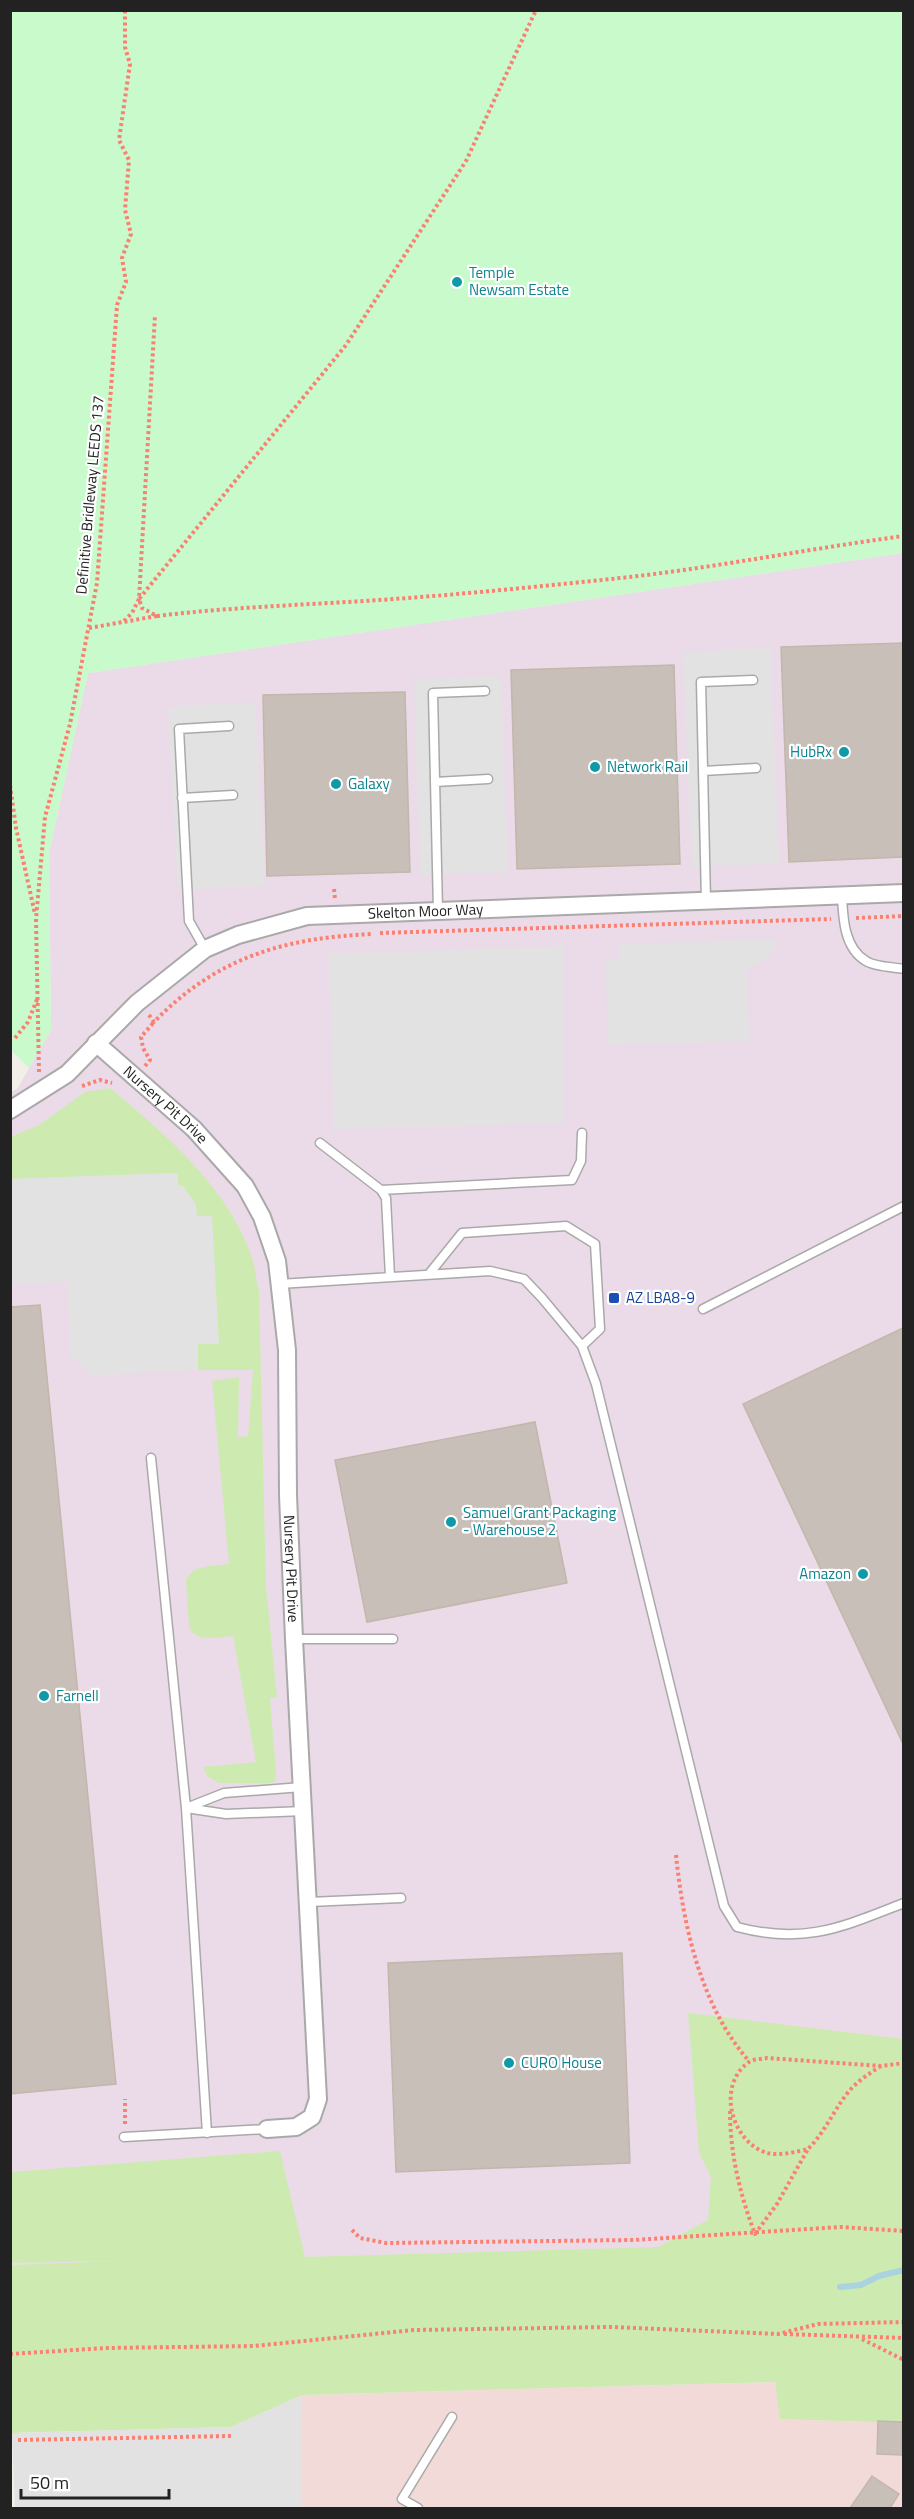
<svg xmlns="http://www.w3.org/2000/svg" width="914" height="2519" font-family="'Titillium Web',sans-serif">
<rect width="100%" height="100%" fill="#f2efe9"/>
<path fill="#f2dad9" d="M 776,2382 L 780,2419 L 903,2423 L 903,2508 L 302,2508 L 302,2395 Z"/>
<path fill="#ebdbe8" d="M 903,553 L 903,2422 L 780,2419 L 775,2382 L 11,2370 L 10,1092 L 17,1089 L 51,1030 L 49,853 L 88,673 Z"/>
<path fill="#cdebb0" d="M 110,1088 C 165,1134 227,1186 251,1255 C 255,1266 256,1279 259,1291 L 266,1587 L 277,1697 L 270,1698 L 276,1770 L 275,1781 L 271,1783 L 219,1783 L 207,1776 L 203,1767 L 256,1762 L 233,1636 C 218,1637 196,1643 189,1627 L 186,1581 C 192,1563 214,1567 229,1564 L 212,1381 L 239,1377 L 238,1437 L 248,1436 L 253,1370 L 198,1370 L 198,1344 L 219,1344 L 197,1216 L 177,1185 L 177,1173 L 11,1179 L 10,1137 L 39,1125 L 85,1092 Z
M 688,2013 L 903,2039 L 903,2423 L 780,2419 L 775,2382 L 302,2395 L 231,2427 L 12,2433 L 10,2265 L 119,2261 L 11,2263 L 11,2172 L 280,2151 L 305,2257 L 658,2247 L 708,2220 L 711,2177 L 699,2153 Z"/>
<path fill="#c8facc" d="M 10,11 L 904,11 L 903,553 L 88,673 L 49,853 L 51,1030 L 29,1068 L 10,1049 Z"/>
<path fill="#e2e2e2" d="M 770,648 L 779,863 L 692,867 L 683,652 Z
M 501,676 L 508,872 L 420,875 L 414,679 Z
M 255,702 L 265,885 L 178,890 L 168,707 Z
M 775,939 L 774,953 L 746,971 L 750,1041 L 607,1045 L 606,959 L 619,959 L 619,944 Z
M 564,946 L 563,1123 L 334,1129 L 329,954 Z
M 178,1173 L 178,1185 L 182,1185 L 196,1204 L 197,1216 L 212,1216 L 219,1344 L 198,1344 L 198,1370 L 92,1375 L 70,1355 L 68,1282 L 11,1284 L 11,1179 Z
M 302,2395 L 302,2508 L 15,2508 L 12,2433 L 231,2427 Z"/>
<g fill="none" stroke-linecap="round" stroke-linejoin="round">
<path stroke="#aad3df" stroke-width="6" d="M 840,2287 L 861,2285 L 879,2276 L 904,2270"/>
</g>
<path fill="#c7bfb8" stroke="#c4b6ab" stroke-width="1.5" d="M 903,643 L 903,857 L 789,862 L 781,647 Z
M 674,665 L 680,864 L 517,869 L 511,670 Z
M 405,692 L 410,872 L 267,876 L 263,695 Z
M 40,1305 L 116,2084 L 10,2094 L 10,1307 Z
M 903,1328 L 903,1744 L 743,1404 Z
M 535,1422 L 567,1583 L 367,1622 L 335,1460 Z
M 622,1953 L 630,2163 L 396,2172 L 388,1963 Z
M 878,2421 L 903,2422 L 903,2455 L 877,2454 Z
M 872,2476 L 899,2494 L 890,2508 L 850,2508 Z"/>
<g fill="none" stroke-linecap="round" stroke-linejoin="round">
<defs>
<path id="lane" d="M 703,771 L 756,768
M 435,782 L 488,779
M 182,798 L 233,795
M 842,896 C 843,918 844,948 866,961 C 875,967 893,967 904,969
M 706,901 L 701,682 L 753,680
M 438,911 L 433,693 L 485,691
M 205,949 L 189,921 L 179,729 L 229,726
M 320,1143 L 381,1190 L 386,1198 L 390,1277
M 381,1190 L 572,1180 L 581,1161 L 582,1133
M 429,1274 L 462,1233 L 566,1226 L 595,1244 L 600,1329 L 582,1346
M 279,1284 L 490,1271 L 524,1279 L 542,1298 L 582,1346 L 596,1384 L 724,1906 L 737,1927 C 805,1945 842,1927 904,1903
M 703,1309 L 904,1206
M 151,1458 L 186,1808 L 207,2133
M 294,1639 L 393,1639
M 302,1787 L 224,1793 L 186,1808 L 226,1814 L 304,1811
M 309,1902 L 401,1898
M 124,2137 L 267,2129
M 418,2508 L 402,2499 L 452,2417"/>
<g id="street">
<path id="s1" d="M 96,1043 L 194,1129 L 245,1186 L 262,1217 L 277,1261 L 287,1350 L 288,1495 L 294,1639 L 318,2099 L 312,2117 L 296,2127 L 267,2129"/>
<path id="s2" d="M 10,1110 L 67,1074 L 137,1003 L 205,949 L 238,935 L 307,916 L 904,893"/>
</g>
</defs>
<use href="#lane" stroke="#a9a9a9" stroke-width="11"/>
<use href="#street" stroke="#a9a9a9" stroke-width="20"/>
<path stroke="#fa8072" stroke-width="4" stroke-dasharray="3 3" stroke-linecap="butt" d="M 157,616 C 231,607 305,605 379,600 C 456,595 534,587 611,579 C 709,569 806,549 904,536
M 124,621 L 132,613 L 139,599 L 155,315
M 89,628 L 157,616 L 142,608 L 139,599 L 346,345 L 466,161 L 536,10
M 10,785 L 16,828 L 35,914
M 334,889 L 335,899
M 856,918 L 904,916
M 380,933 L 831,919
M 149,1015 L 154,1022 C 217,957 284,938 372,934
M 15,1038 L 28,1022 L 38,997
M 145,1066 L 150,1060 L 143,1048 L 141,1037 L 154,1022
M 39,1072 L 36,919 L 45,817 L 70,724 L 97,583 L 117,305 L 126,282 L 122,258 L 131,234 L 125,210 L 129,160 L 119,140 L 130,64 L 125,47 L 125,10
M 82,1086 L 100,1080 L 112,1083
M 676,1855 C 683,1925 701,2007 749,2061
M 904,1971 L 904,1975
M 881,2066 C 870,2073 859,2080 850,2090 C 834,2109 826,2131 808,2149 C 796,2152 779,2156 767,2153 C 731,2142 716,2085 749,2062 C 753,2059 761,2059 767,2058 L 881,2066 L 904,2063
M 730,2111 C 730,2153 740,2195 755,2234 L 777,2204 L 808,2149
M 125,2124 L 125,2099
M 352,2230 L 360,2238 L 386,2243 L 634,2240 L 840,2227 L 904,2231
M 784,2334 L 904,2338
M 862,2339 L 904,2360
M 10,2354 L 106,2348 L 254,2346 L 414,2330 L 611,2327 L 778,2334 L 818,2324 L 904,2322
M 18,2440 L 231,2436"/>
<use href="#lane" stroke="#fff" stroke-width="8"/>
<use href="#street" stroke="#fff" stroke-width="16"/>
</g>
<g fill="#0f9aa8" stroke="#fff" stroke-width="2">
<circle cx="457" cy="282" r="6"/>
<circle cx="844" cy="752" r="6"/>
<circle cx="595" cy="767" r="6"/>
<circle cx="336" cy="784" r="6"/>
<circle cx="451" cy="1522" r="6"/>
<circle cx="863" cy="1574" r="6"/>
<circle cx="44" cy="1696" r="6"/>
<circle cx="509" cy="2063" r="6"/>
</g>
<rect fill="#1a4fb4" stroke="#fff" stroke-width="2" x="608" y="1292" width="12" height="12" rx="3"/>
<g text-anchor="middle" stroke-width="4.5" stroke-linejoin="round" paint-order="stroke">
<g font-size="15" fill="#0d838f" stroke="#fff" text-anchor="start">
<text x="469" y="278">Temple<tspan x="469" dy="17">Newsam Estate</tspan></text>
<text x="832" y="757" text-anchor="end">HubRx</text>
<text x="607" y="772">Network Rail</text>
<text x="348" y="789">Galaxy</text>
<text x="463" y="1518">Samuel Grant Packaging<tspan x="463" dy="17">- Warehouse 2</tspan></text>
<text x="851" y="1579" text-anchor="end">Amazon</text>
<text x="56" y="1701">Farnell</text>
<text x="521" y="2068">CURO House</text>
</g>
<g font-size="15" fill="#222" stroke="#fff">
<text transform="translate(90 495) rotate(-85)" y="5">Definitive Bridleway LEEDS 137</text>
<text dy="5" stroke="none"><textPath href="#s2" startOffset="480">Skelton Moor Way</textPath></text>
<text dy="5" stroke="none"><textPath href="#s1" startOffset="93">Nursery Pit Drive</textPath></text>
<text dy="5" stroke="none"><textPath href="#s1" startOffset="597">Nursery Pit Drive</textPath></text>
</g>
<g font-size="15" fill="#164399" stroke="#fff" text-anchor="start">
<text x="626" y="1303">AZ LBA8-9</text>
</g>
</g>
<rect width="914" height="2519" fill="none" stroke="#222222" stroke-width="24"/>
<path d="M21 2489v9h148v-9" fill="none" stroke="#222222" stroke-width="3"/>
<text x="30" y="2489" font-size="18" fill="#222222" stroke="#ffffff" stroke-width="4.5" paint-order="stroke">50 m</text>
</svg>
